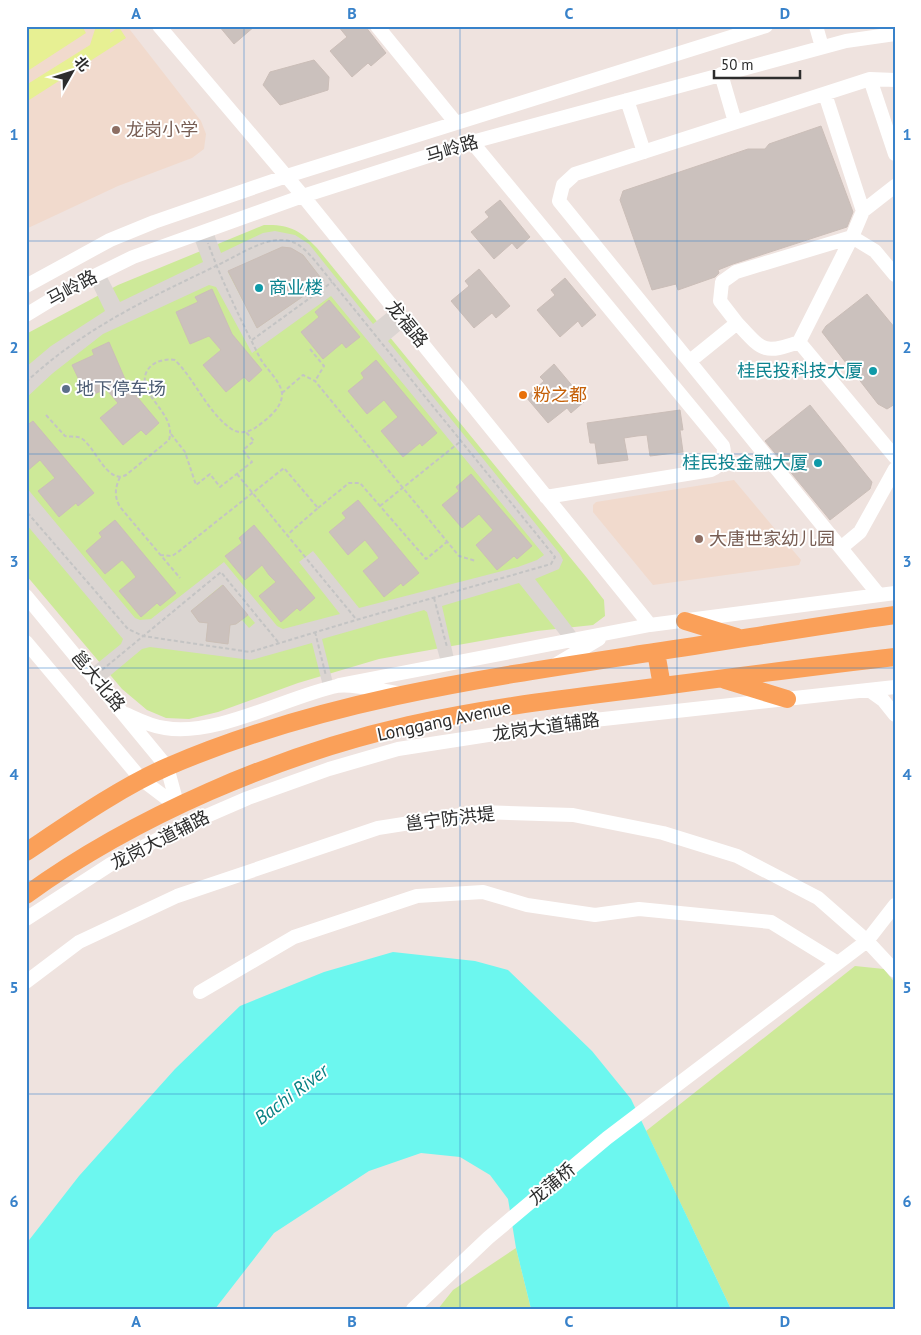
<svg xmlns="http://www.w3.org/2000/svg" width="921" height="1335" font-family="'PT Sans','Noto Sans SC',sans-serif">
<rect width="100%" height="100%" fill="#efe3df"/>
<path fill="#f1dacd" d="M 26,26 L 127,26 L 201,121 L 206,134 L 204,149 L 192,158 L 118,186 L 26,229 Z
M 734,480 L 801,560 L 799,565 L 653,585 L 593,512 L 593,505 L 596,502 Z"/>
<path fill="#cde998" d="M 264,225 C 289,224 300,230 317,248 L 587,578 L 604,600 L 605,616 L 593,625 L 537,631 L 379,659 L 298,683 L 218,712 L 189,719 L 166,718 L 147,710 L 122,689 L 26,575 L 26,334 L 118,285 Z
M 855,966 L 884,969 L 895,983 L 895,1309 L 731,1309 L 646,1131 Z
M 516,1248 L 531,1309 L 438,1309 L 453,1290 Z"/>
<path fill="#e7f093" d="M 26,26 L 82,26 L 86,33 L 26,72 Z
M 96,26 L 110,26 L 110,33 L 119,27 L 126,38 L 26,102 L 26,85 L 90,45 Z"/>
<path fill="#dbd5d2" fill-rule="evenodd" d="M 212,228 L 221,253 L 263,233 L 275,231 L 295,235 L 309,244 L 373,324 L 393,308 L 407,325 L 388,341 L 560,554 L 563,560 L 559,569 L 535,579 L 581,639 L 566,642 L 519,583 L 442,606 L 455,663 L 442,666 L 427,612 L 424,610 L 322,639 L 334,687 L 324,690 L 312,643 L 251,660 L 150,647 L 142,649 L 100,684 L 89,670 L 121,644 L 123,639 L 26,524 L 26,487 L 135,618 L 140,620 L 151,619 L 224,562 L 277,626 L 283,629 L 340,614 L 299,562 L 313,551 L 359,608 L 518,567 L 537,560 L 544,555 L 331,296 L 252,353 L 216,287 L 209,285 L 103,334 L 53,373 L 26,398 L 26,367 L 51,346 L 105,311 L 89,278 L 104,271 L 120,302 L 203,262 L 193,235 ZM 282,247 L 290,248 L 303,255 L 324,282 L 257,328 L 228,272 ZM 222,585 L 255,623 L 249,628 L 242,620 L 236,624 L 230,625 L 228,644 L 206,641 L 208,623 L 199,622 L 191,611 Z"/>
<path fill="#6cf7ef" d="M 393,952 L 475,961 L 508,970 L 592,1051 L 631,1099 L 731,1309 L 531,1309 L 516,1248 L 508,1199 L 490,1175 L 460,1157 L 421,1153 L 369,1171 L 274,1233 L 215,1309 L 26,1309 L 26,1244 L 79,1176 L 175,1069 L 240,1006 L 324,972 Z"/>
<path fill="#cbc1bd" stroke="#cbbeb8" d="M 219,26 L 255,26 L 234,44 Z
M 338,26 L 365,26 L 386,53 L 371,66 L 368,63 L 352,77 L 330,51 L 347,37 Z
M 314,60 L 329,77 L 328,90 L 280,105 L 263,85 L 270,72 Z
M 821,126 L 853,212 L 847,227 L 733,264 L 718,270 L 719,273 L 715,277 L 678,290 L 676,284 L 652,290 L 620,200 L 623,191 L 748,149 L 765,149 L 769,144 Z
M 500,200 L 530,237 L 517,249 L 512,243 L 494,259 L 471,232 L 489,217 L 485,212 Z
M 282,247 L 291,248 L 303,255 L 324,282 L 257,328 L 228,271 Z
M 479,269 L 510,306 L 496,318 L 492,313 L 474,328 L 451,301 L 469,286 L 465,281 Z
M 565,278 L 596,315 L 582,327 L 578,321 L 560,337 L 537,310 L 555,295 L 551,290 Z
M 212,289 L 232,334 L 262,370 L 249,382 L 244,377 L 226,392 L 203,365 L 221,350 L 209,336 L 190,344 L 176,312 L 198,302 L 195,297 Z
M 867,294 L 895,328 L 895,404 L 887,409 L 878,404 L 822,332 L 826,326 Z
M 329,300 L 360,337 L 346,348 L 342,343 L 323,359 L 301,332 L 319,317 L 315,312 Z
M 109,342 L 128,386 L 159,423 L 146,435 L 141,430 L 123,445 L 100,418 L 118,403 L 106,389 L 87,397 L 72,365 L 94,355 L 92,350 Z
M 376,360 L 437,433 L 422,446 L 420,443 L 403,457 L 381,431 L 398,417 L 392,410 L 384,400 L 367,414 L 348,391 L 364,378 L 361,373 Z
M 554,364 L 585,401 L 571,413 L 567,408 L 548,423 L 526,397 L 544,381 L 540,377 Z
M 810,405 L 872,482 L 870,489 L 830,520 L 765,441 Z
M 680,410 L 683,430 L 680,430 L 683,452 L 650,456 L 647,435 L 637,436 L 624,438 L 628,460 L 598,464 L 595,443 L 590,443 L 587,423 Z
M 33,421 L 94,493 L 78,506 L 76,503 L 59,517 L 38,491 L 55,478 L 40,460 L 26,472 L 26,426 Z
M 471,474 L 532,546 L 517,559 L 514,556 L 497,570 L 476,545 L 493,530 L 479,514 L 462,528 L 442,505 L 459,491 L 456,487 Z
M 358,500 L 419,573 L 403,586 L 401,583 L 384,597 L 363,571 L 379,558 L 373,550 L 365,540 L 348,555 L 329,532 L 346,518 L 342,513 Z
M 115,520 L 176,593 L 160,606 L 157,603 L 141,617 L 119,591 L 136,577 L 130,569 L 122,560 L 105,574 L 86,551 L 102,537 L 99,533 Z
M 254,525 L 315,598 L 300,611 L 297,608 L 281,622 L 259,596 L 276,582 L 269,575 L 262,565 L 245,580 L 225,556 L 242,543 L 239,538 Z
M 223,585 L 248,615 L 236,624 L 230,625 L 228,644 L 206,641 L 208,623 L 199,622 L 191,611 Z"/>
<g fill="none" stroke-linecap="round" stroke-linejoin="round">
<path stroke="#c4c4c4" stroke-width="2" stroke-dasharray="4 2.5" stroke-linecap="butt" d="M 252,340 L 332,282
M 310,349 L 324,366 L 315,381
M 26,382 C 83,329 147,299 216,266 C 233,258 261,240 279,240 C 296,239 306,250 316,262 L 555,557 L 551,564 L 356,620 L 250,652 L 143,636 L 128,629 L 26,511
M 282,393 L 303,375 L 315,381 L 459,556 L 476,561
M 46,415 L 65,436 C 70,437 76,436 81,438 C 95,446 107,485 126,475 L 169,440 C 175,420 155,406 147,389 C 138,369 158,357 175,360 C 195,380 207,411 230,428 C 238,434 247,433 255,428 C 266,420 283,408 282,393 C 280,380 266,369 260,358 C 241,320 222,282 208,243
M 171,434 L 185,452 L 196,485 L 210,474 L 220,487 L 252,462 L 243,450 L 254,441 L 246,432
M 237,474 L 356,619
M 120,477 C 115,488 114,496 120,507 L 180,578
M 380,506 L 461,441
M 318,508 L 349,483 L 360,483 L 426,559 L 448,541
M 160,555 L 172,556 L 178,552 L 284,468 L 318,508 L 287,535
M 434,598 L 447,647
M 315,632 L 326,676
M 102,670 L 221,572 L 278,642"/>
<path stroke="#fff" stroke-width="14" d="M 159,26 L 303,196 L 650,625
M 377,26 L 456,123
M 816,26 L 822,47
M 721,74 L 735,122
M 870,79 L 895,154
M 825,94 L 863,211
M 627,100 L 644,152
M 472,142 L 723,446 C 726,457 721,466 711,470 L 546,497
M 895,186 L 863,211 L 852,237 L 875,251 L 895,275
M 26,286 L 110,240 L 154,222 L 287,176 L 766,26
M 26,315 L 72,287 L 133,257 L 303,196 L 472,142 L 846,41 L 895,34
M 799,342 L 895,457
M 690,361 L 737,323 C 762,350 763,355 799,342 L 852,237 L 736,272 L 722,282 L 720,301 L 737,323
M 842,547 L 860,532 L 895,469
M 879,595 L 559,201 L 563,185 L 575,174 L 870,79 L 895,80
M 26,596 L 167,767 L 178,807
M 26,642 L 141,779 L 178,807
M 555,665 L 599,639
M 339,685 L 650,625 L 895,593
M 869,690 L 883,700 L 895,715
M 126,714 C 139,720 150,726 165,728 C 216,737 286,697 337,686 C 352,683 382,691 398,693
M 26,919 L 111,864 L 181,827 L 248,798 L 329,769 L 398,749 L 567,723 L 895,687
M 26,982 L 79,942 L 177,896 L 378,828 L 480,812 L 573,815 L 663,833 L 737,856 L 818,898 L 867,941 L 895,971
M 200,992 L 294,937 L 417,896 L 483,892 L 527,905 L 595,915 L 639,909 L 771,922 L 836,962
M 413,1309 L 488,1238 L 607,1138 L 867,941 L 895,905"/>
<path stroke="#faa059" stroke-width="18" d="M 685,621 L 737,637
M 656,652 L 662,686
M 725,680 L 787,699
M 26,852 C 68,824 121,787 167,767 C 322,700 490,677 655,652 C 735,640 815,626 895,615
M 26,895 C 135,816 278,755 409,725 C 493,706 578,697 663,686 C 740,676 817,666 895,657"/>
</g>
<path fill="none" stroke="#3882ca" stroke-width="1" stroke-opacity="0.55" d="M 244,26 L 244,1309M 460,26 L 460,1309M 677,26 L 677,1309M 26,241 L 895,241M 26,454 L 895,454M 26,668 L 895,668M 26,881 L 895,881M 26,1094 L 895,1094"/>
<g fill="#8d6e63" stroke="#fff" stroke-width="2">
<circle cx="116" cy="130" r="5"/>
<circle cx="699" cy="539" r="5"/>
</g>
<g fill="#0f9aa8" stroke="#fff" stroke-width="2">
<circle cx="259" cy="288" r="5"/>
<circle cx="873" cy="371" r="5"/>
<circle cx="818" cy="463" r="5"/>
</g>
<circle fill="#5c6f8a" stroke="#fff" stroke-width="2" cx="66" cy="389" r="5"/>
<circle fill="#e8710a" stroke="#fff" stroke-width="2" cx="523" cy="395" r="5"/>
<g text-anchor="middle" stroke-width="4" stroke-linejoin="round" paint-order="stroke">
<g font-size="18" fill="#785e54" stroke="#fff" text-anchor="start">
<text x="126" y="136">龙岗小学</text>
<text x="709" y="545">大唐世家幼儿园</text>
</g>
<g font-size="18" fill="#2d2d2d" stroke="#fff">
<text transform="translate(452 149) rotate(-17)" y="6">马岭路</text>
<text transform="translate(72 288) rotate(-29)" y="6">马岭路</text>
<text transform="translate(407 324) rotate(51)" y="6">龙福路</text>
<text transform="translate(98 681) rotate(50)" y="6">邕大北路</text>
<text transform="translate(444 721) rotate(-12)" y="6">Longgang Avenue</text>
<text transform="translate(546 727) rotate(-8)" y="6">龙岗大道辅路</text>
<text transform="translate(450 819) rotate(-7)" y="6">邕宁防洪堤</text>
<text transform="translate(160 840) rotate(-27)" y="6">龙岗大道辅路</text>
<text transform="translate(552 1184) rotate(-40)" y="6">龙蒲桥</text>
</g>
<g font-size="18" fill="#0d838f" stroke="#fff" text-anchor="end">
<text x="269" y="294" text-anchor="start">商业楼</text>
<text x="863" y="377">桂民投科技大厦</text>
<text x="808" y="469">桂民投金融大厦</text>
</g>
<g font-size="18" fill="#4e5e75" stroke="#fff" text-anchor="start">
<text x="76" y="395">地下停车场</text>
</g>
<g font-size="18" fill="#c56008" stroke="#fff" text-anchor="start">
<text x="533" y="401">粉之都</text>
</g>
<g font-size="19" font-style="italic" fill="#078083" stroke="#fff">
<text transform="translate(291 1094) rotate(-37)" y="7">Bachi River</text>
</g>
</g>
<rect width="921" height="1335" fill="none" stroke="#ffffff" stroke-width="55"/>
<g transform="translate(72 72) rotate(51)" stroke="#ffffff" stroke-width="4" paint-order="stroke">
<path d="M0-4L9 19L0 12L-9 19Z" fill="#2d2d2d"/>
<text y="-8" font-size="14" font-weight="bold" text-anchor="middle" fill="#2d2d2d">北</text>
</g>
<path d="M714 70v8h86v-8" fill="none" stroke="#2d2d2d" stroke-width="2.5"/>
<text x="721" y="70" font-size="15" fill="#2d2d2d" stroke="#ffffff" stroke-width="4" paint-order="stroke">50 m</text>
<rect x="28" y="28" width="866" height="1280" fill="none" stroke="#3882ca" stroke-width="2"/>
<g font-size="16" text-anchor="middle" font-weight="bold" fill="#3882ca">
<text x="136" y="19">A</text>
<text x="352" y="19">B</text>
<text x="569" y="19">C</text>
<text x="785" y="19">D</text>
<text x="14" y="140">1</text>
<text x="907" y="140">1</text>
<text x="14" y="353">2</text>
<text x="907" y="353">2</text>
<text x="14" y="567">3</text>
<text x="907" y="567">3</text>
<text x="14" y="780">4</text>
<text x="907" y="780">4</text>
<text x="14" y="993">5</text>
<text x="907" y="993">5</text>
<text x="14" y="1207">6</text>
<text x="907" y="1207">6</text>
<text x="136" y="1327">A</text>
<text x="352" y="1327">B</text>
<text x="569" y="1327">C</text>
<text x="785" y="1327">D</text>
</g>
</svg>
